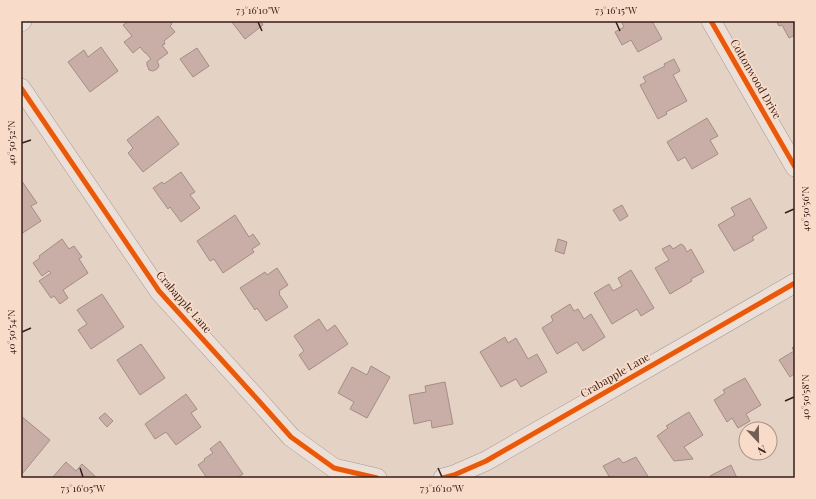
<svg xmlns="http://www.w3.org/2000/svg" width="816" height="499" font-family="'Playfair Display',serif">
<rect width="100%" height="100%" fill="#e4d2c5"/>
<path fill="#c8aea6" stroke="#a48d85" d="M 129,21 L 170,21 L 172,24 L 170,26 L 175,32 L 164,41 L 165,44 L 162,45 L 168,53 L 157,61 L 158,63 L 159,66 L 157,69 L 153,71 L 149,70 L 147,65 L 147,62 L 151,59 L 146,53 L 145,53 L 140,47 L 133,53 L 124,42 L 132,36 L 123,25 Z
M 231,21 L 261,21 L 263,25 L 245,39 Z
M 621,21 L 652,21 L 662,39 L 638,52 L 631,40 L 622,45 L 615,32 L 624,27 Z
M 776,21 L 795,21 L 795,35 L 789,38 L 782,25 L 779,26 Z
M 101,47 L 118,71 L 90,92 L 68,62 L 84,50 L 88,57 Z
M 197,48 L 209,66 L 193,77 L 180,59 Z
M 674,59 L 680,71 L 673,75 L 687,101 L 666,112 L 667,114 L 658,119 L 640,85 L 646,82 L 643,77 L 665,66 L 664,64 Z
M 158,116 L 179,144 L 143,172 L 128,153 L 133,148 L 127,140 Z
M 707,118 L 718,136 L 710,140 L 718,154 L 692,169 L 685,157 L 678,161 L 667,142 Z
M 181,172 L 195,192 L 190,195 L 200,208 L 181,222 L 170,207 L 168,209 L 153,188 L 162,182 L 164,184 Z
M 21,180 L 37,203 L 31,206 L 41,221 L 21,234 Z
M 750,198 L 767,228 L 752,237 L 754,240 L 734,251 L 718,225 L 735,215 L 731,208 Z
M 622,205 L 628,216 L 620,221 L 613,210 Z
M 235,215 L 249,237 L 253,234 L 260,244 L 252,249 L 254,252 L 223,273 L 214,259 L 210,261 L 197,241 Z
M 62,239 L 69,249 L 74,246 L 82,257 L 79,259 L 88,273 L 63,290 L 68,298 L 60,304 L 54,296 L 51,298 L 39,281 L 51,273 L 49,271 L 42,276 L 33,263 L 40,258 L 39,256 Z
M 558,239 L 567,242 L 564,254 L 555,251 Z
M 681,244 L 684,246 L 687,252 L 691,249 L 704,272 L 691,279 L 692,281 L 670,294 L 655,268 L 669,260 L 662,249 L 670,245 L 673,249 Z
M 277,268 L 288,285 L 279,291 L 280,293 L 279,294 L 288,307 L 266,321 L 257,308 L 255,310 L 240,288 L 265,272 L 267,275 Z
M 631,270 L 654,308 L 641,316 L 637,309 L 612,324 L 594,293 L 609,284 L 613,291 L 622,286 L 618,278 Z
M 102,294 L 124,327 L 91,349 L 78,330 L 87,324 L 77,310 Z
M 570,304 L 574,311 L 578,309 L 584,319 L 591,314 L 605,337 L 583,351 L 577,342 L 557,354 L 542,328 L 553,321 L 551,316 Z
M 319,319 L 327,331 L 335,325 L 348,344 L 309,370 L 299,355 L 304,351 L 294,336 Z
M 505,337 L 508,343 L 516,338 L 528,359 L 537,354 L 547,372 L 521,387 L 516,379 L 501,387 L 480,352 Z
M 141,344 L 165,378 L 140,395 L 117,360 Z
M 795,346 L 795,373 L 790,377 L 779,360 L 794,351 L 792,348 Z
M 371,366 L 390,377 L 367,418 L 350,409 L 354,402 L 338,393 L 352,367 L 367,375 Z
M 745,378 L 761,405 L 746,414 L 750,421 L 738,428 L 732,418 L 727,422 L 714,400 L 725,393 L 723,390 Z
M 445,382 L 453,424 L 432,428 L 431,420 L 414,424 L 409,395 L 426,392 L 425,386 Z
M 186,394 L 197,409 L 191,413 L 201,427 L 176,445 L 166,432 L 155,439 L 145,424 Z
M 689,412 L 703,435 L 684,447 L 693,459 L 674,461 L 657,436 L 668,428 L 666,426 Z
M 105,413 L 113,421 L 107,427 L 99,418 Z
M 21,416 L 50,440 L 22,474 L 21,474 Z
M 220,441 L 243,474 L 237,478 L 207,478 L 198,465 L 205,460 L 204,459 L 213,453 L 210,449 Z
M 636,457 L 649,478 L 610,478 L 603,466 L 619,458 L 623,463 Z
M 66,462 L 76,471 L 82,464 L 97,478 L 52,478 Z
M 731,465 L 737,478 L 711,478 L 710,476 Z"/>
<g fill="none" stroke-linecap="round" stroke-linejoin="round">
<defs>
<path id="street" d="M 711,21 L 795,167
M 21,22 L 22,21
M 21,88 L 159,291 L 258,400 L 291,437 L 334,468 L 377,478
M 443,478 L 454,475 L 486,461 L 795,283"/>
</defs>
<use href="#street" stroke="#a89890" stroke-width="20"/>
<use href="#street" stroke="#ebe0d9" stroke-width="19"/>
<defs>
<path id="cycleway" d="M 711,21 L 795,167
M 21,88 L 159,291 L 258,400 L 291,437 L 334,468 L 377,478
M 443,478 L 454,475 L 486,461 L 795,283"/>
</defs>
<use href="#cycleway" stroke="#f8dcc9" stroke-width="8"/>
<use href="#cycleway" stroke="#e8590c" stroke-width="5"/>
</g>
<path fill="none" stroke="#361e19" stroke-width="1.5" d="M 258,22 L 262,31M 616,22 L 620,31M 22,143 L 31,140M 785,213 L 794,209M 22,332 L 31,328M 785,401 L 794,397M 80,468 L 83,477M 438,468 L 442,477"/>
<g text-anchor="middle" stroke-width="3.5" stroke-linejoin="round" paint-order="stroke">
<g font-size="11" fill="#361e19" stroke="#f8dcc9">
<text transform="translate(756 79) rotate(60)" y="4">Cottonwood Drive</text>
<text transform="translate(184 302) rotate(49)" y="4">Crabapple Lane</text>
<text transform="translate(615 375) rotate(-30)" y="4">Crabapple Lane</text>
</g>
</g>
<rect width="816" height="499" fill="none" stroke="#f8dcc9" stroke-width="44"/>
<g transform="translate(758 441) rotate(158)"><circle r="19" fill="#f8dcc9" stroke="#aa9083"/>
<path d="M0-3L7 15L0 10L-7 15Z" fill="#735d55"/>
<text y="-6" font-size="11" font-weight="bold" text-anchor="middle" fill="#361e19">N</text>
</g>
<rect x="22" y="22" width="772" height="455" fill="none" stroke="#361e19" stroke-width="1.5"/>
<g font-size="10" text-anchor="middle" fill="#361e19">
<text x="258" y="14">73°16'10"W</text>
<text x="616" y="14">73°16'15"W</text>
<text transform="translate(11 143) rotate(-90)" y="4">40°50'52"N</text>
<text transform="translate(805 209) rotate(-90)" y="4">40°50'56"N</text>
<text transform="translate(11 332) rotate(-90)" y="4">40°50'54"N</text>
<text transform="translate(805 397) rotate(-90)" y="4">40°50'58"N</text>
<text x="83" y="492">73°16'05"W</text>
<text x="442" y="492">73°16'10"W</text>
</g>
</svg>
